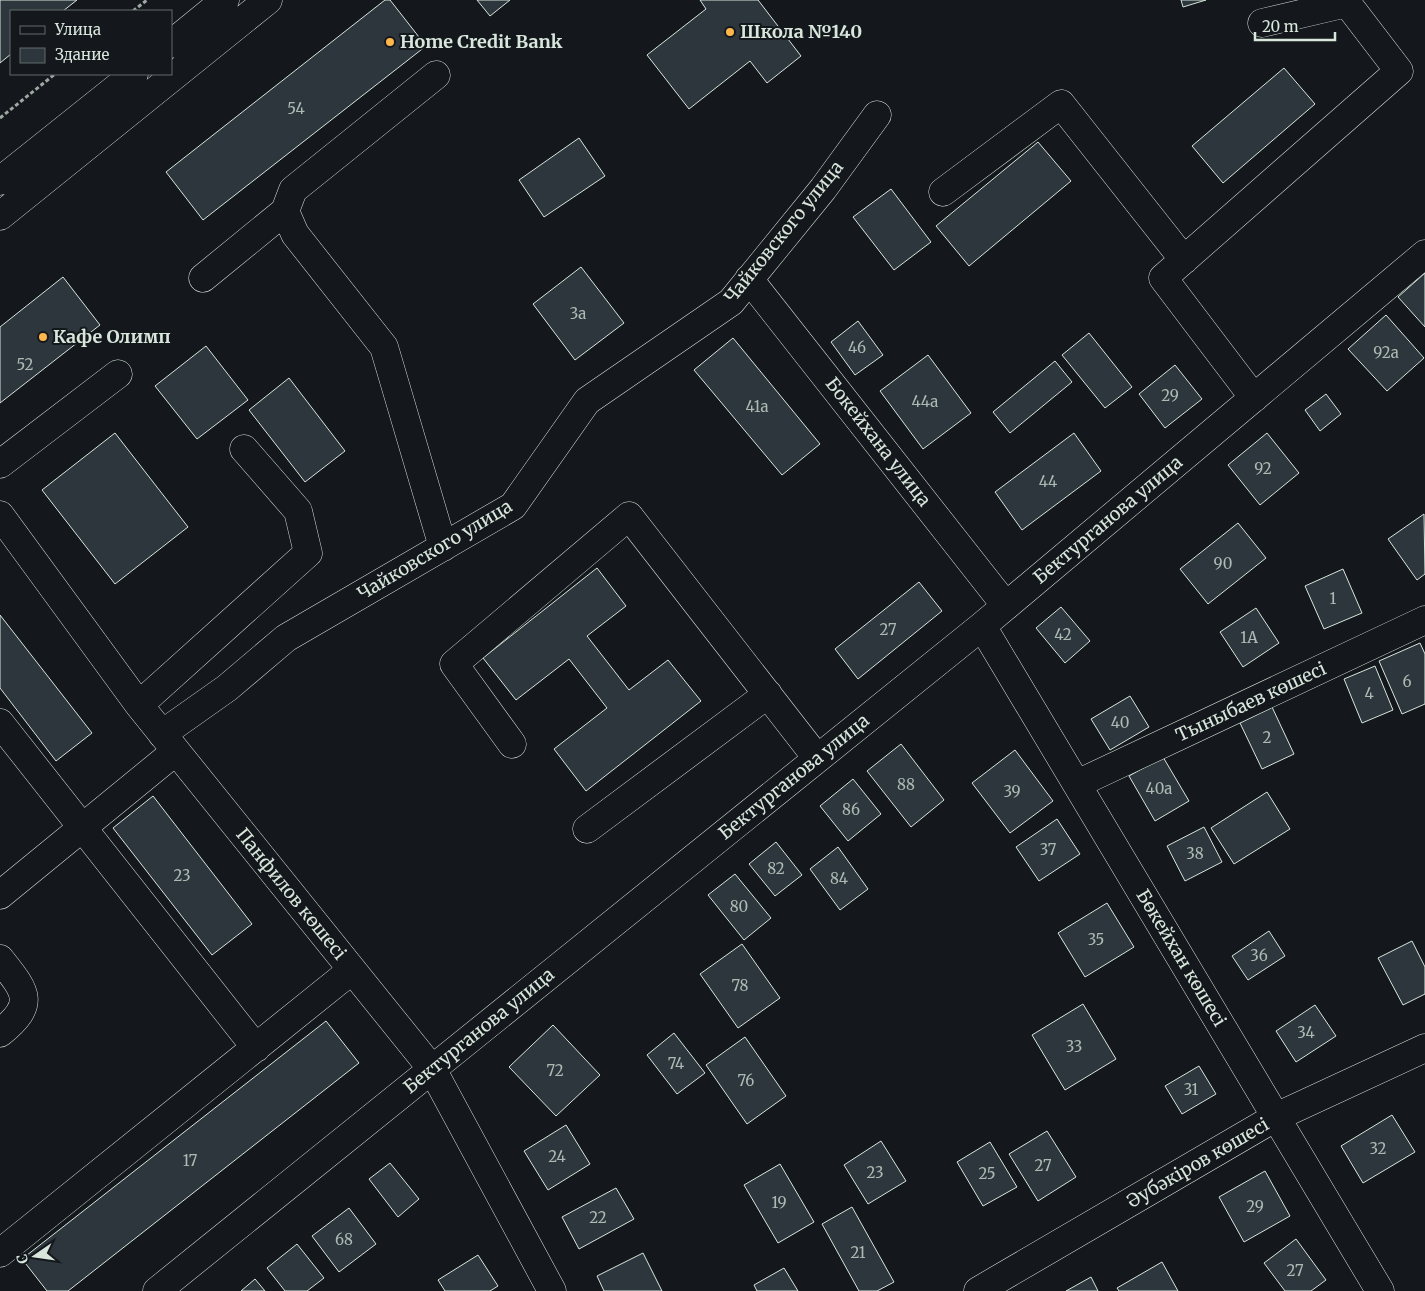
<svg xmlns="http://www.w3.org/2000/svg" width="1425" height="1291" font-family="Merriweather,serif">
<rect width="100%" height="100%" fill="#14181c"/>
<path fill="#2c363c" stroke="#d8e6dc" d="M 0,0 L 77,0 L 63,11 L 11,11 L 11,54 L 0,63 Z
M 385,0 L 390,0 L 426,46 L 203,220 L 166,172 Z
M 477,0 L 510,0 L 490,16 Z
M 700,0 L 758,0 L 801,56 L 767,83 L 750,61 L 689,109 L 647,55 L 706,9 Z
M 1181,0 L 1206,0 L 1183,7 Z
M 1284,68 L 1315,104 L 1223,183 L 1192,146 Z
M 579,138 L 605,176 L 544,217 L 519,180 Z
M 1038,142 L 1071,181 L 969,266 L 936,226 Z
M 891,189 L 931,242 L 894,270 L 853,217 Z
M 581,267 L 624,323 L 575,360 L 533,304 Z
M 1425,273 L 1425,327 L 1398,297 Z
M 63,277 L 100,325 L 0,403 L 0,327 Z
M 1386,315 L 1424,358 L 1387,391 L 1348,349 Z
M 858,321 L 883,355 L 855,375 L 831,342 Z
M 1089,333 L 1132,387 L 1105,408 L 1062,355 Z
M 733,338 L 820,444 L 782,475 L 694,370 Z
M 206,346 L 248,400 L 197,439 L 155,386 Z
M 928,355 L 971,413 L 923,449 L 880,391 Z
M 1055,361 L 1072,382 L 1010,433 L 993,412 Z
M 1175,365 L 1202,399 L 1165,428 L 1139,394 Z
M 289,378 L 345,451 L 305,482 L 249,410 Z
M 1326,394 L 1341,414 L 1320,431 L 1305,410 Z
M 115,433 L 188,527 L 115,584 L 42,490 Z
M 1074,433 L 1101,471 L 1022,530 L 995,492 Z
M 1267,433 L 1299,473 L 1260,505 L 1228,465 Z
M 1424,514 L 1425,574 L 1417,580 L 1388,539 Z
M 1238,523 L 1266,558 L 1208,604 L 1180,569 Z
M 597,568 L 626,606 L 587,636 L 629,690 L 668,660 L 701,701 L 586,791 L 554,749 L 607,708 L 569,659 L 516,700 L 483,658 Z
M 1343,569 L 1362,613 L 1324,629 L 1305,586 Z
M 919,582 L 942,611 L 858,679 L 835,649 Z
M 1061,607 L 1090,641 L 1065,663 L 1036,628 Z
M 1256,608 L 1279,643 L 1243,667 L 1220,632 Z
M 0,615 L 92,733 L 56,761 L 0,688 Z
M 1420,643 L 1425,654 L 1425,704 L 1402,714 L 1379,661 Z
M 1375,666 L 1393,710 L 1362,723 L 1344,679 Z
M 1130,696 L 1149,727 L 1110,750 L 1091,719 Z
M 1272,707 L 1294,754 L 1262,769 L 1240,723 Z
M 901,744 L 944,800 L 911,827 L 867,771 Z
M 1015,750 L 1053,801 L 1010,833 L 972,783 Z
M 1163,757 L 1189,801 L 1155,821 L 1129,776 Z
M 853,779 L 881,814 L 848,841 L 820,806 Z
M 1267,792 L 1290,829 L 1234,864 L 1211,828 Z
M 153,796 L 252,924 L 212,955 L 113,828 Z
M 1057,819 L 1080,854 L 1039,881 L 1016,847 Z
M 1204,827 L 1222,862 L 1185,881 L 1167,846 Z
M 776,842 L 802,875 L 775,896 L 749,864 Z
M 838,847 L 868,889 L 840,910 L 810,869 Z
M 735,874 L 771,918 L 744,940 L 708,895 Z
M 1107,903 L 1134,947 L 1085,977 L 1058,933 Z
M 1269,931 L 1285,956 L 1248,980 L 1232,956 Z
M 1412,941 L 1425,967 L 1425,994 L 1403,1005 L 1378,958 Z
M 742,944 L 780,998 L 738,1028 L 700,974 Z
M 1083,1004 L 1116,1059 L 1065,1090 L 1032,1035 Z
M 1315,1005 L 1336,1036 L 1296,1062 L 1276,1031 Z
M 326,1021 L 359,1063 L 68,1291 L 47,1291 L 22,1259 Z
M 553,1025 L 600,1075 L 556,1116 L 509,1067 Z
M 674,1033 L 705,1073 L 677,1094 L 647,1055 Z
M 745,1037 L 786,1096 L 747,1124 L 706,1065 Z
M 1199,1066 L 1216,1094 L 1182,1114 L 1165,1086 Z
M 1392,1115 L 1415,1152 L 1363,1183 L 1341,1146 Z
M 566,1125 L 590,1164 L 548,1190 L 524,1151 Z
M 1047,1131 L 1076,1177 L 1038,1201 L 1009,1154 Z
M 881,1141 L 906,1181 L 868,1204 L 844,1165 Z
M 990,1142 L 1017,1187 L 983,1206 L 957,1162 Z
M 390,1163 L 419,1199 L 398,1217 L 369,1179 Z
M 780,1164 L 814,1222 L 778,1243 L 744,1185 Z
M 1265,1171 L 1290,1216 L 1244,1242 L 1219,1197 Z
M 616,1188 L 634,1219 L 579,1249 L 562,1217 Z
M 852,1207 L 894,1282 L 877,1291 L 859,1291 L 822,1224 Z
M 349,1208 L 376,1244 L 339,1272 L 312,1236 Z
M 1296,1239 L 1326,1280 L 1311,1291 L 1285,1291 L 1264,1263 Z
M 297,1244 L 324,1278 L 307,1291 L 285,1291 L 267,1268 Z
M 643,1253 L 662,1291 L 604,1291 L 597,1276 Z
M 478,1255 L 498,1286 L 490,1291 L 445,1291 L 438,1280 Z
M 1162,1262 L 1178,1291 L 1119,1291 L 1117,1288 Z
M 784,1268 L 798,1291 L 757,1291 L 754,1285 Z
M 1091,1277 L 1098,1291 L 1066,1291 Z
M 255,1279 L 265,1291 L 241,1291 Z"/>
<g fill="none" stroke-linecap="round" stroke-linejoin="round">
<defs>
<path id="minor" d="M 436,75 L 293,190 L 285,211 L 295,234 L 384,347 L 443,547
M 943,192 L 1061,104 L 1184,260
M 203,278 L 285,211
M 749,279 L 1006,606
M 1254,398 L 1163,278 L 1399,71 L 1347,3 L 1262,23
M 0,464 L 118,374
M 0,515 L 139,705 L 432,1069 L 552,1291
M 982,626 L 1380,1291
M 139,705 L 308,553 L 298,511 L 244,449
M 0,723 L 256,1048
M 162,734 L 227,688 L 286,638 L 513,506 L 587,401 L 731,302 L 823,189 L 877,115
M 512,744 L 454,664 L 629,516 L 817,758
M 1077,784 L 1425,620
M 587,829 L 768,694
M 0,895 L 176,751
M 0,959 C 26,992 37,1003 0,1033
M 0,1253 L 352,970
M 157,1291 L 982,626 L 1425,254
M 978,1291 L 1276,1117 L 1425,1048"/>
<path id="major" d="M 171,44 L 225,0
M 0,181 L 134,74
M 0,216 L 268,0"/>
</defs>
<use href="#minor" stroke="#d8e6dc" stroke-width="29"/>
<use href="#major" stroke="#d8e6dc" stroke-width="29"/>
<path stroke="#9da8a2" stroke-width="3" stroke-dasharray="4 2.5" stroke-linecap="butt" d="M 133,11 L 147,0
M 0,118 L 55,74"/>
<use href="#minor" stroke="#14181c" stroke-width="28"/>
<use href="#major" stroke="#14181c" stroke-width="28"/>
</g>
<g fill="#ffb74d" stroke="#14181c" stroke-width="2">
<circle cx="730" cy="32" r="5"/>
<circle cx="390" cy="42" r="5"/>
<circle cx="43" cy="337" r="5"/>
</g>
<g text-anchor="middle" stroke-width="4" stroke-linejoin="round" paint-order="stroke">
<g font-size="15" fill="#adbab4">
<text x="296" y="114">54</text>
<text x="578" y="319">3а</text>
<text x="857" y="353">46</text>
<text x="1386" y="358">92а</text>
<text x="25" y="370">52</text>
<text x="1170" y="401">29</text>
<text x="925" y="407">44а</text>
<text x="757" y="412">41а</text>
<text x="1263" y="474">92</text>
<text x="1048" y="487">44</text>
<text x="1223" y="569">90</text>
<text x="1333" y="604">1</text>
<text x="888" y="635">27</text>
<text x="1063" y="640">42</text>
<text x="1249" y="643">1А</text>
<text x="1407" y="687">6</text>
<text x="1369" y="699">4</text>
<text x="1120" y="728">40</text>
<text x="1267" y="743">2</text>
<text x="906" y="790">88</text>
<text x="1159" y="794">40а</text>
<text x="1012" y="797">39</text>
<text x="851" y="815">86</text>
<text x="1048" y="855">37</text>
<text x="1195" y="859">38</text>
<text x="776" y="874">82</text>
<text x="182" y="881">23</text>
<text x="839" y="884">84</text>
<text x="739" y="912">80</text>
<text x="1096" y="945">35</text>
<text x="1259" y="961">36</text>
<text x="740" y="991">78</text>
<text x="1306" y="1038">34</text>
<text x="1074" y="1052">33</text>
<text x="676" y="1069">74</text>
<text x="555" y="1076">72</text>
<text x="746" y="1086">76</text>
<text x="1191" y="1095">31</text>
<text x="1378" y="1154">32</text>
<text x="557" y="1162">24</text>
<text x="190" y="1166">17</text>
<text x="1043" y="1171">27</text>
<text x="875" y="1178">23</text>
<text x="987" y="1179">25</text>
<text x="779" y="1208">19</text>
<text x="1255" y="1212">29</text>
<text x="598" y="1223">22</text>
<text x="344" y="1245">68</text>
<text x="858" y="1258">21</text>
<text x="1295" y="1276">27</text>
</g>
<g font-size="18" font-weight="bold" fill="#d8e6dc" stroke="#14181c" text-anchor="start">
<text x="740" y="38">Школа №140</text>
<text x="400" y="48">Home Credit Bank</text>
<text x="53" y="343">Кафе Олимп</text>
</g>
<g font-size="18" fill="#d8e6dc" stroke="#14181c">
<text transform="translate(784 232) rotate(-51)" y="6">Чайковского улица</text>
<text transform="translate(878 442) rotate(52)" y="6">Бокейхана улица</text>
<text transform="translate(1108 520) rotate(-40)" y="6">Бектурганова улица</text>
<text transform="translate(435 550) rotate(-31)" y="6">Чайковского улица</text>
<text transform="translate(1251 702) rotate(-25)" y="6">Тыныбаев көшесі</text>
<text transform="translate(794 777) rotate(-39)" y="6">Бектурганова улица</text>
<text transform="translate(291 894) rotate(51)" y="6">Панфилов көшесі</text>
<text transform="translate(1181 958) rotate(59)" y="6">Бөкейхан көшесі</text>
<text transform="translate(479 1031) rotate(-39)" y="6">Бектурганова улица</text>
<text transform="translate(1198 1163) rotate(-30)" y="6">Әубәкіров көшесі</text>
</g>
</g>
<rect x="10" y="10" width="162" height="65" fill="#14181c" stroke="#626a69"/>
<rect x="20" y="26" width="25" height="8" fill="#14181c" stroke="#626a69"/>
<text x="55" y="35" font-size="15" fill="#d8e6dc">Улица</text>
<rect x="20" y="48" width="25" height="15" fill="#2c363c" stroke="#626a69"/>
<text x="55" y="60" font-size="15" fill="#d8e6dc">Здание</text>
<g transform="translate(35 1256) rotate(257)" stroke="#14181c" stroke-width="4" paint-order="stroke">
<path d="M0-4L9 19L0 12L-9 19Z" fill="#d8e6dc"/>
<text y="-8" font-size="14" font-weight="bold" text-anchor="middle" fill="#d8e6dc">С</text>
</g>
<path d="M1255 32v8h80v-8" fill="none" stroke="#d8e6dc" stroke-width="2.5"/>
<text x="1262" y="32" font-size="15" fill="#d8e6dc" stroke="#14181c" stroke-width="4" paint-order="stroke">20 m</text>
</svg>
